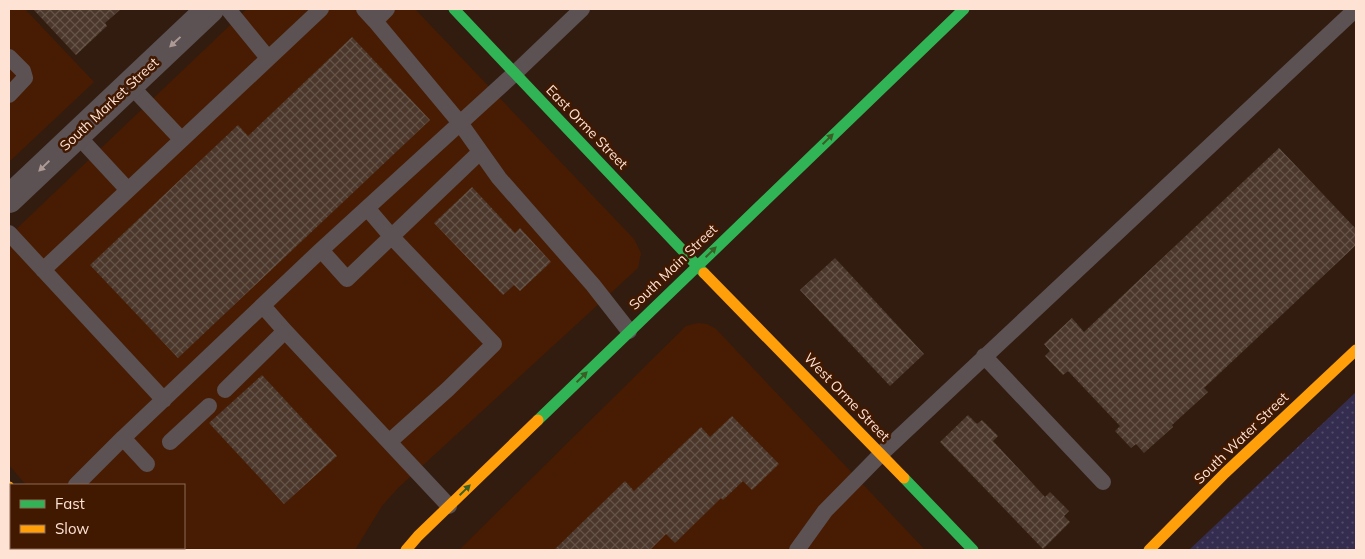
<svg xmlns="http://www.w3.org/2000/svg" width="1365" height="559" font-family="Mulish,sans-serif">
<defs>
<pattern id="grass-dots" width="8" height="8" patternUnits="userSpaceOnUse" patternTransform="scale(1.25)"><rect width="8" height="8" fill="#352d50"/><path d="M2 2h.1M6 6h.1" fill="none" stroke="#534b68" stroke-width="1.8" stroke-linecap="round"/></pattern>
<pattern id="building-cross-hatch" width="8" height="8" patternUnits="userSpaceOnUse" patternTransform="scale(1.25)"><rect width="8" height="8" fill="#4b372b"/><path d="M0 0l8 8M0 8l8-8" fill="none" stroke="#665449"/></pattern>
</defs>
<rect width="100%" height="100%" fill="#321c0f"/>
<path fill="#481c02" d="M 9,9 L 25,9 L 94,82 L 9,162 Z
M 247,9 L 415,9 L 634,239 L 641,253 L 638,268 L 397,489 L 382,506 L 355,550 L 82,550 L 80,548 L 184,548 L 184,485 L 26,485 L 9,465 L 9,236 Z
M 698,323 L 707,324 L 716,329 L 925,550 L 459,550 L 686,326 Z"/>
<path fill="url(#grass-dots)" d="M 1356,392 L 1356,550 L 1189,550 Z"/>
<path fill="url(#building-cross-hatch)" d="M 33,9 L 121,9 L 105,23 L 107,26 L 76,55 Z
M 352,37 L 430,120 L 178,358 L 90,265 L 238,125 L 248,136 Z
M 1279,148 L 1356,229 L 1356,245 L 1204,388 L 1208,392 L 1172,425 L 1173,427 L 1144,453 L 1136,444 L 1131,448 L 1115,431 L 1120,426 L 1068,371 L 1063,375 L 1045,356 L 1050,351 L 1044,344 L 1072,318 L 1084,332 Z
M 472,187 L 515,233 L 520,228 L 551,262 L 520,291 L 514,285 L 503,295 L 434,223 Z
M 835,258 L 924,354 L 890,386 L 800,290 Z
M 262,375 L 337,456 L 284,504 L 209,423 Z
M 968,415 L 977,424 L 982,420 L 998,436 L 993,441 L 1045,497 L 1050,492 L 1069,511 L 1064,516 L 1070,522 L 1043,549 L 940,442 Z
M 732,416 L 779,464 L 752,490 L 743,481 L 723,500 L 721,498 L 675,543 L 666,534 L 650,550 L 554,550 L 625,481 L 634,491 L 701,427 L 710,437 Z"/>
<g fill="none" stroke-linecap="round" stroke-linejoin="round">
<path stroke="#5c5153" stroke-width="16" d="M 228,9 L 268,58
M 364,9 L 375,21 L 387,9
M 375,21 L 460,123 L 499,178 L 593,285 L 629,331
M 9,57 L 23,71 L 25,78 L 9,95
M 130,85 L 181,139
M 77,135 L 128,190
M 367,208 L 391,236 L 494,344 L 448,389 L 389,442
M 9,233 L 164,400
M 321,250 L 347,279 L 480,152
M 43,270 L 321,9
M 263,306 L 285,331 L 449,506
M 984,356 L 1103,482
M 225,390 L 285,331
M 123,438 L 147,464
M 170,442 L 209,406
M 76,485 L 123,438 L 321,250 L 515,73 L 582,9
M 797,550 L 825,511 L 881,454 L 1356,9"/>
<path stroke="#5c5153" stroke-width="28" d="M 9,199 L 210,9"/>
<path stroke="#30b455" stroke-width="11" d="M 454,9 L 704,273
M 538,420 L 964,9
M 904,478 L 973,550
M 61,548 L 64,550"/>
<path stroke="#ff9f0a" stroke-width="11" d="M 704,273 L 904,478
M 9,487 L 11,490
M 406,550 L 418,536 L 538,420
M 1149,550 L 1225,473 L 1356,350"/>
</g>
<defs><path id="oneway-solid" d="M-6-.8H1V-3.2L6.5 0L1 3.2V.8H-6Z" transform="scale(1.25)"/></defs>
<g fill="#ad9a94">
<use href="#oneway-solid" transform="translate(175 42) rotate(137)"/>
<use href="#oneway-solid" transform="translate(44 166) rotate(136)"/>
</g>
<g fill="#395e26">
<use href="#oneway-solid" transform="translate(828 139) rotate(-44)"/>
<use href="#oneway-solid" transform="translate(711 252) rotate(-44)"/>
<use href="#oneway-solid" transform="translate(582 377) rotate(-44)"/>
<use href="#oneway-solid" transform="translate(465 490) rotate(-44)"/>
</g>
<g text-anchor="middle" stroke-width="5" stroke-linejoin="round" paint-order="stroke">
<g font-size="14" fill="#fee2d4" stroke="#411800">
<text transform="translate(109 104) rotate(-43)" y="5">South Market Street</text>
<text transform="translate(587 127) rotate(46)" y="5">East Orme Street</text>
<text transform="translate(673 267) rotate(-44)" y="5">South Main Street</text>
<text transform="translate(847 397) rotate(46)" y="5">West Orme Street</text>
<text transform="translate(1241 438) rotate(-44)" y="5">South Water Street</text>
</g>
</g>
<rect width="1365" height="559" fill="none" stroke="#fee2d4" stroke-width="20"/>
<rect x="10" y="484" width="175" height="65" fill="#411800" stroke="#8d6955"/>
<rect x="20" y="500" width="25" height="8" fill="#30b455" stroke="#8d6955"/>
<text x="55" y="509" font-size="15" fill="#fee2d4">Fast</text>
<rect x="20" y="525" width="25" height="8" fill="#ff9f0a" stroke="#8d6955"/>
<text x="55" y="534" font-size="15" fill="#fee2d4">Slow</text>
</svg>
